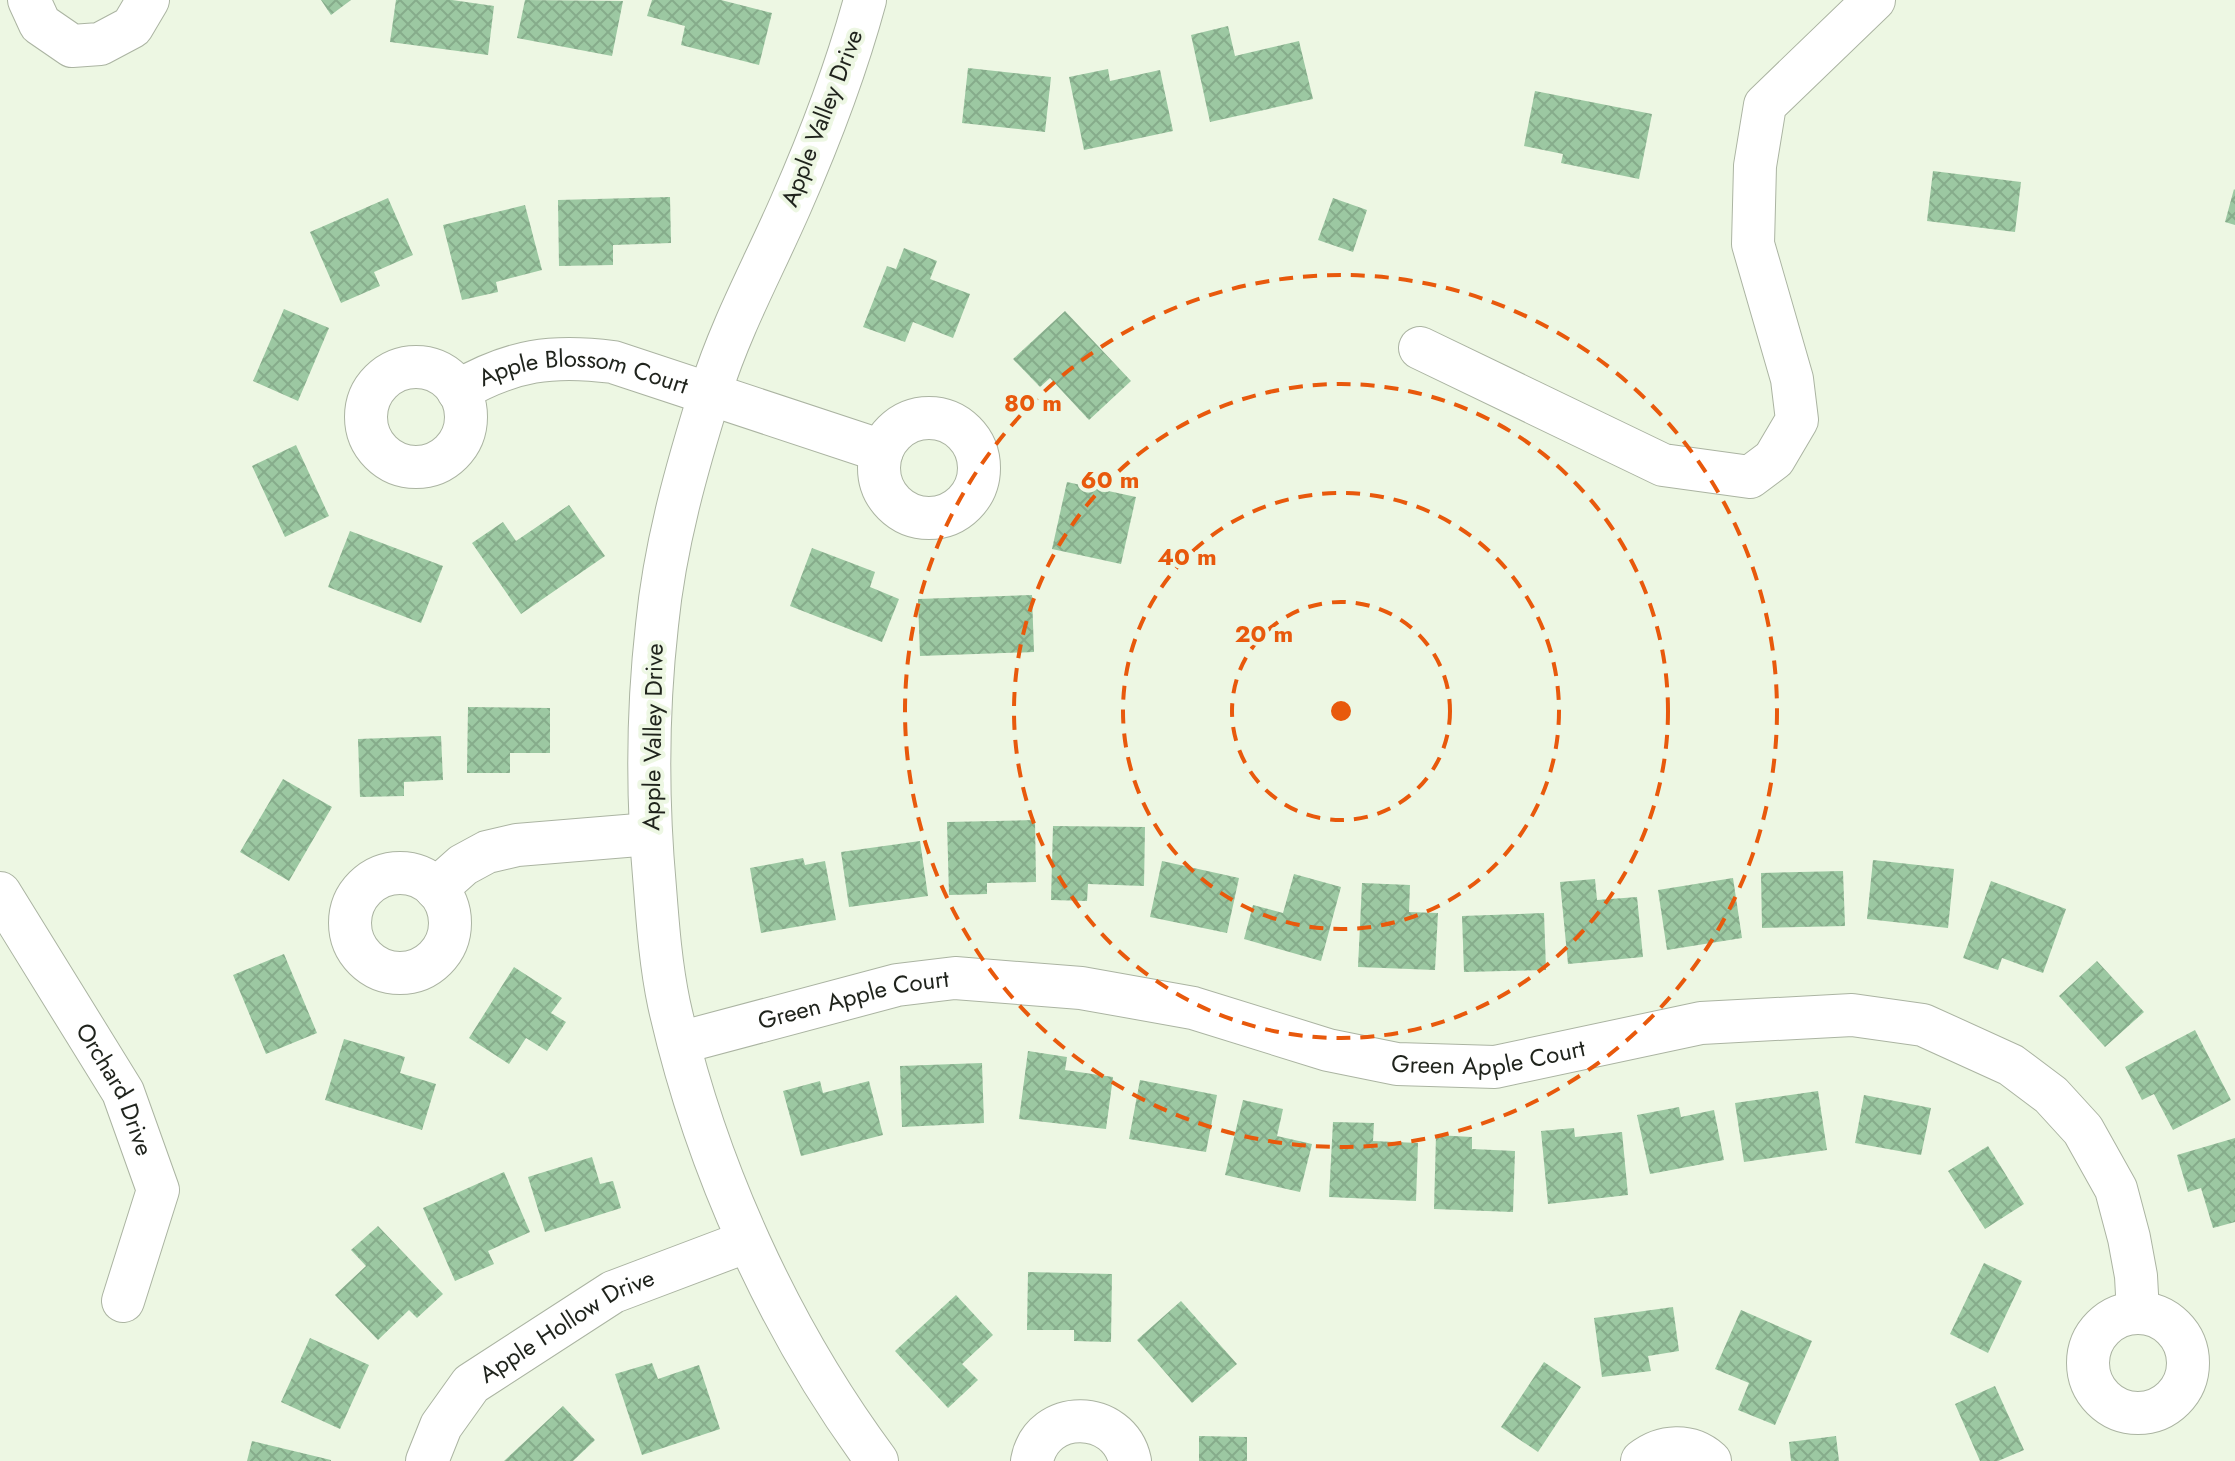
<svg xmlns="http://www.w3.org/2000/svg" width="2235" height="1461" font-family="Jost,sans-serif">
<defs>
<pattern id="building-cross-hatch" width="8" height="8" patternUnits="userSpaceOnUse" patternTransform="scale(2)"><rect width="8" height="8" fill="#9cc8a2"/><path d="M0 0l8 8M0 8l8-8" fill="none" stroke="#86ac8b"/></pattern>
</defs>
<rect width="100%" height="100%" fill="#edf7e3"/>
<path fill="url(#building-cross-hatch)" d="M 321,0 L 351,0 L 331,15 Z
M 396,0 L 452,0 L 494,6 L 488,55 L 390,42 Z
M 525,0 L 623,1 L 612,56 L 517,38 Z
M 652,0 L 721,0 L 772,13 L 759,65 L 681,45 L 685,26 L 647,16 Z
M 1228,26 L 1235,56 L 1299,41 L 1313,99 L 1210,122 L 1191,35 Z
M 968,68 L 1051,77 L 1045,132 L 962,123 Z
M 1108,69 L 1110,81 L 1160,70 L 1173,131 L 1084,150 L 1069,77 Z
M 1535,91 L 1652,114 L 1639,179 L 1561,163 L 1563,154 L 1524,146 Z
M 1933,171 L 2021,182 L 2015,232 L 1927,221 Z
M 2234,189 L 2235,190 L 2235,225 L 2225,222 Z
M 670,197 L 671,243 L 613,245 L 613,265 L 559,266 L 558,200 Z
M 388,198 L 413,255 L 374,272 L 380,286 L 341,303 L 310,232 Z
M 1333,198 L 1367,210 L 1353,252 L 1318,240 Z
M 525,205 L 542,270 L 496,282 L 498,292 L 462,300 L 443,225 Z
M 904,248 L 937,261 L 930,279 L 970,294 L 953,338 L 913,322 L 905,342 L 863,327 L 887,266 L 896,269 Z
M 284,309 L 329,328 L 298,401 L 253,381 Z
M 1065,311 L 1131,381 L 1089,420 L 1050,378 L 1040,387 L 1013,359 Z
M 296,445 L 329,516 L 285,537 L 252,466 Z
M 1067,482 L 1136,497 L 1121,564 L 1052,549 Z
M 569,505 L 605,556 L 521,614 L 472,543 L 503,522 L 516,541 Z
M 350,531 L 443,566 L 421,623 L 328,587 Z
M 812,548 L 875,572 L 870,587 L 899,599 L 882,642 L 790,606 Z
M 1032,595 L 1034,652 L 920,656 L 918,599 Z
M 468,707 L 550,708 L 550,753 L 510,753 L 510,773 L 467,773 Z
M 441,736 L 443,780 L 404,782 L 404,796 L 360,797 L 358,739 Z
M 283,779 L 332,807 L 289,881 L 240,852 Z
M 1035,820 L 1036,882 L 987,883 L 987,894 L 949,895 L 947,822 Z
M 1053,826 L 1145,827 L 1144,886 L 1088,884 L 1087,901 L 1051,900 Z
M 920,841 L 928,896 L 849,907 L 841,852 Z
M 803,858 L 805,865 L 825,861 L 836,920 L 761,933 L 750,868 Z
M 1873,860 L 1954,869 L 1948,928 L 1867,919 Z
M 1162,861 L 1239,878 L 1227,933 L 1150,917 Z
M 1843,871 L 1845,926 L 1762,928 L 1761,873 Z
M 1294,874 L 1341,887 L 1321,961 L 1244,939 L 1253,905 L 1283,913 Z
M 1733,878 L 1742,938 L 1667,950 L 1658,890 Z
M 1595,879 L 1597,900 L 1637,897 L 1643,957 L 1568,964 L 1560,882 Z
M 1991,881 L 2066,909 L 2043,973 L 2002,958 L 1998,970 L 1963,958 Z
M 1362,883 L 1410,885 L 1409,912 L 1438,913 L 1435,970 L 1358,967 Z
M 1544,913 L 1546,970 L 1464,972 L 1462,916 Z
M 284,954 L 317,1033 L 266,1054 L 233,975 Z
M 2097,961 L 2144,1012 L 2105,1047 L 2059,996 Z
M 514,967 L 562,998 L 551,1013 L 566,1022 L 547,1051 L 526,1038 L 509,1064 L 469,1038 Z
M 2195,1030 L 2231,1100 L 2173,1130 L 2154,1094 L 2142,1100 L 2125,1067 Z
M 344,1039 L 405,1057 L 400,1073 L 436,1084 L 422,1130 L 325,1100 Z
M 1028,1051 L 1067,1057 L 1065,1070 L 1113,1077 L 1106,1129 L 1019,1119 Z
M 982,1063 L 984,1123 L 902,1127 L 900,1066 Z
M 1140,1080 L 1217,1095 L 1206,1152 L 1129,1139 Z
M 820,1081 L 823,1093 L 869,1081 L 883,1135 L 801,1156 L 783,1091 Z
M 1818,1091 L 1827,1150 L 1744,1162 L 1735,1103 Z
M 1864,1095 L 1931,1108 L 1921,1155 L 1855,1143 Z
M 1243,1100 L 1283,1109 L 1277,1136 L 1312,1144 L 1300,1192 L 1225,1175 Z
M 1679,1107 L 1681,1117 L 1714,1110 L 1724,1160 L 1650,1174 L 1637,1115 Z
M 1333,1122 L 1374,1123 L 1373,1141 L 1418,1143 L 1416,1201 L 1329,1197 Z
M 1574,1128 L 1575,1137 L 1622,1132 L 1628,1195 L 1548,1204 L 1541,1131 Z
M 1436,1135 L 1472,1137 L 1472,1149 L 1515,1151 L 1513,1212 L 1434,1209 Z
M 2235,1138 L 2235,1222 L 2213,1228 L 2201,1188 L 2188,1192 L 2177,1155 Z
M 1988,1146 L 2024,1204 L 1985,1229 L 1948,1171 Z
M 592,1157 L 600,1184 L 613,1181 L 621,1208 L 545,1232 L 528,1177 Z
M 504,1172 L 530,1232 L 488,1251 L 494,1264 L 455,1281 L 423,1208 Z
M 378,1226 L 443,1294 L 417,1318 L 409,1310 L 378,1340 L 335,1295 L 366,1266 L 351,1250 Z
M 1984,1263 L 2022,1281 L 1988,1353 L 1950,1334 Z
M 1028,1272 L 1112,1274 L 1111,1342 L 1074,1341 L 1074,1330 L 1027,1330 Z
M 956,1295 L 993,1335 L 962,1364 L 978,1380 L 948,1408 L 895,1351 Z
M 1181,1301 L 1237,1364 L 1192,1403 L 1137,1340 Z
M 1673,1307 L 1679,1351 L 1648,1356 L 1651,1371 L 1602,1377 L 1594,1318 Z
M 1741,1310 L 1812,1341 L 1775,1425 L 1738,1410 L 1749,1383 L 1715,1369 Z
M 310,1338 L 369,1365 L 340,1429 L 281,1402 Z
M 1544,1362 L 1581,1387 L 1538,1452 L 1501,1427 Z
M 652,1363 L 658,1379 L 699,1365 L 720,1429 L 642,1455 L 615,1374 Z
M 1995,1386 L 2024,1450 L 1998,1461 L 1980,1461 L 1955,1404 Z
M 563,1406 L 595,1440 L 573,1461 L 504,1461 Z
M 1199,1436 L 1247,1437 L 1247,1461 L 1199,1461 Z
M 1836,1436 L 1839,1461 L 1791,1461 L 1789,1442 Z
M 252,1441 L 331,1460 L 331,1461 L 247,1461 Z"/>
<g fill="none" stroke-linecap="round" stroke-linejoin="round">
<defs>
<g id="minor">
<path d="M 29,0 L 40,24 L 72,46 L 100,44 L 132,27 L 148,0"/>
<path d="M 865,0 C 846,70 820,138 791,204 C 764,266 731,326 711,390 C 687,467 665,544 657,625 C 647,713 647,800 655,888 C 658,927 661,966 669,1004 C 705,1165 779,1329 877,1461"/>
<path d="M 1420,348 L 1663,465 L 1750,477 L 1774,459 L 1797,420 L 1792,379 L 1753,244 L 1755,166 L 1765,105 L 1874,0"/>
<circle cx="416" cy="417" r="50"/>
<path id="s1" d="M 458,391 C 512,360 552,354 613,362 L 882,451"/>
<circle cx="929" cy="468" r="50"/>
<circle cx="400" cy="923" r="50"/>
<path d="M 436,889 L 463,865 L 487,852 L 517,845 L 650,834"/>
<path id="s2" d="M 0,893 L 123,1092 L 158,1190 L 123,1301"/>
<path id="s3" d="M 679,1043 L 897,985 L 955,978 L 1081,988 L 1193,1008 L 1328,1050 L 1397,1064 L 1495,1067 L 1701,1023 L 1852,1015 L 1923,1025 L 2011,1065 L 2051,1095 L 2083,1130 L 2116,1189 L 2129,1238 L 2136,1276 L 2138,1313"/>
<circle cx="2138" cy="1363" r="50"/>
<path id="s4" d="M 427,1461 L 441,1426 L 471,1384 L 613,1292 L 748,1241"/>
<path d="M 1032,1461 C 1042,1407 1119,1409 1130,1461"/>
<path d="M 1642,1461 C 1662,1445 1690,1443 1710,1461"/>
</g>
</defs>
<use href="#minor" stroke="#abb4a2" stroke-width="44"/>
<use href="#minor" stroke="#fff" stroke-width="42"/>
</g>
<g fill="none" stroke="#e8590c" stroke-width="4" stroke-dasharray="14 10">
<circle cx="1341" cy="711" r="109"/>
<circle cx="1341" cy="711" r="218"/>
<circle cx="1341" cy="711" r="327"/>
<circle cx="1341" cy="711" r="436"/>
</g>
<g text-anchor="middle" stroke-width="8" stroke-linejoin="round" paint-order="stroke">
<g font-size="24" fill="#1f231c" stroke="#edf7e3">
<text transform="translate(822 118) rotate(-69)" y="8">Apple Valley Drive</text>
<text dy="8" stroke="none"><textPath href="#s1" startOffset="132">Apple Blossom Court</textPath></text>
<text transform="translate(653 737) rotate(-89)" y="8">Apple Valley Drive</text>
<text dy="8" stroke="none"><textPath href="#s3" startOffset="180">Green Apple Court</textPath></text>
<text dy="8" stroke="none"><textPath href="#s3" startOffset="828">Green Apple Court</textPath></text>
<text dy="8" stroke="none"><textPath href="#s2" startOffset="228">Orchard Drive</textPath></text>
<text dy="8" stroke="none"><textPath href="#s4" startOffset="202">Apple Hollow Drive</textPath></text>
</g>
</g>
<circle cx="1341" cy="711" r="12" fill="#e8590c" stroke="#edf7e3" stroke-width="4"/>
<g font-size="24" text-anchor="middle" font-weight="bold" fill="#e8590c" stroke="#edf7e3" stroke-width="8" stroke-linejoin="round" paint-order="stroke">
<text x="1033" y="411">80 m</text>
<text x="1110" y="488">60 m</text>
<text x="1187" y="565">40 m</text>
<text x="1264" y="642">20 m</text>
</g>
</svg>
